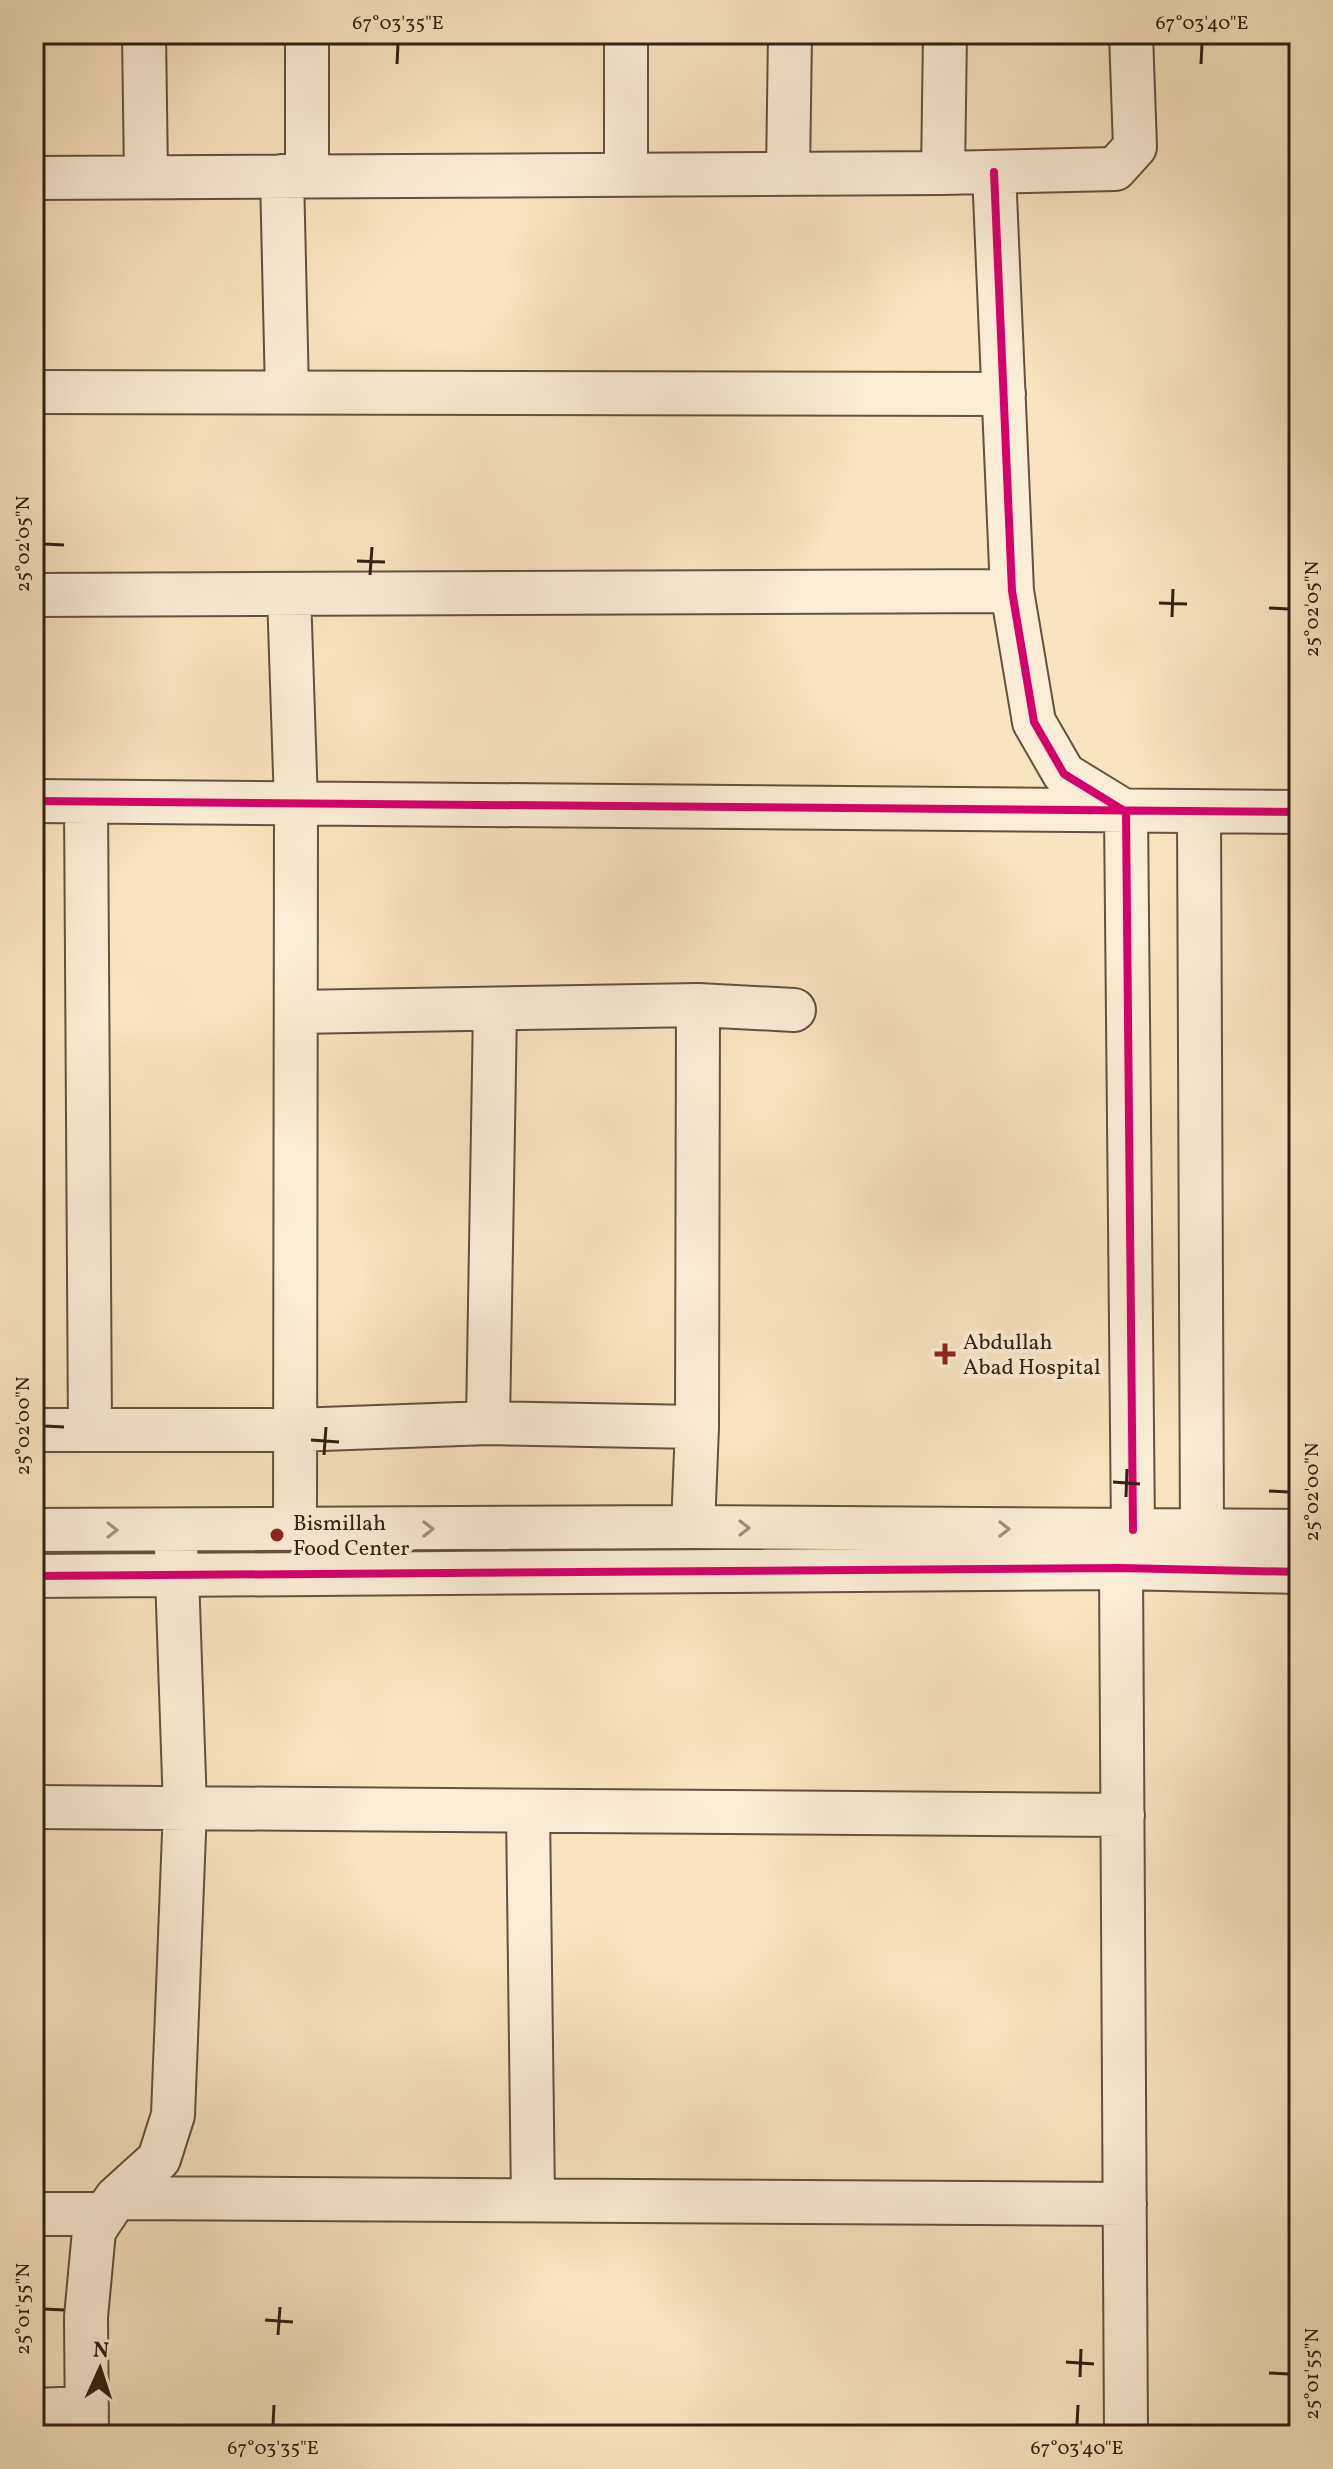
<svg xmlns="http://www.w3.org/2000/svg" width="1333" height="2469" font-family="Vollkorn,serif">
<rect width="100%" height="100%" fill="#f8e4be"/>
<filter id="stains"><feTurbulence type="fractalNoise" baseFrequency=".0025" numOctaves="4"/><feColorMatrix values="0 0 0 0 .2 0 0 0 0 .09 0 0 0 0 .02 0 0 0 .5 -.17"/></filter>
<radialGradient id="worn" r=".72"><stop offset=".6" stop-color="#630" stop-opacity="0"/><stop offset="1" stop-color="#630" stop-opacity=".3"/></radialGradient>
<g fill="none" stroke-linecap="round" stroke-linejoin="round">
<defs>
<path id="minor" d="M 144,34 L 146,177
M 626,34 L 626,175
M 994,172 L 1012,591 L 1034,722 L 1064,774 L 1126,812 L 1133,1530
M 943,173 L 945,34
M 788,174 L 790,34
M 282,176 L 287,392
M 307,176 L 307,34
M 34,178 L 943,173 L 1115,169 L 1135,147 L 1131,34
M 34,392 L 1004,394
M 289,594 L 296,804 L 295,1529
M 34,595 L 1012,591
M 34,801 L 1299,812
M 86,802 L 90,1430
M 1199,812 L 1202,1530
M 296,1012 L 698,1005 L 794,1010
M 488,1423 L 495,1009
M 34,1430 L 295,1430 L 488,1423 L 697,1427
M 693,1527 L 697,1427 L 698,1005
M 34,1530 L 693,1527 L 1299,1531
M 1121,1568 L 1126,2435
M 34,1576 L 1121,1568 L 1299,1572
M 34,1807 L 1123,1815
M 528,1811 L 533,2200
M 116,2198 L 1125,2204
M 34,2214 L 105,2214
M 34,2410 L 87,2408
M 87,2435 L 86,2317 L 94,2231 L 116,2198 L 159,2159 L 173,2115 L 185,1808 L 176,1546"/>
</defs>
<use href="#minor" stroke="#62523e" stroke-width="46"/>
<use href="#minor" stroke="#faedd5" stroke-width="42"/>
<defs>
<path id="cycleway" d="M 994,172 L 1012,591 L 1034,722 L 1064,774 L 1126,812 L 1133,1530
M 34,801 L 1299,812
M 34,1576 L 1121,1568 L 1299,1572"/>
</defs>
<use href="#cycleway" stroke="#faedd5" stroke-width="13"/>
<use href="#cycleway" stroke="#d6006c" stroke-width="8"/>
</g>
<defs><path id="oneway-chevron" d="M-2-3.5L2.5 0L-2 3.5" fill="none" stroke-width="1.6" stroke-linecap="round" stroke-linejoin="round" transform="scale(2)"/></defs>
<g stroke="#9f917e">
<use href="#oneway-chevron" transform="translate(744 1528)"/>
<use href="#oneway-chevron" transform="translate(428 1529)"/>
<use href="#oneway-chevron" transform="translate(1004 1529)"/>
<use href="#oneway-chevron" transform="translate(112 1530)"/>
</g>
<path fill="none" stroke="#302113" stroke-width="3" d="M 397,64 L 398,44M 1201,64 L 1202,44M 44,544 L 64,545M 357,561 L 385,562M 370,575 L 372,547M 1159,603 L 1187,604M 1269,608 L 1289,609M 1172,617 L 1173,589M 44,1426 L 64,1427M 311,1440 L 339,1442M 324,1455 L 326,1427M 1113,1482 L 1140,1484M 1269,1491 L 1289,1492M 1126,1497 L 1127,1469M 44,2309 L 64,2310M 265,2320 L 293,2322M 278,2335 L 280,2307M 1066,2362 L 1094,2364M 1269,2373 L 1289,2374M 1080,2377 L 1081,2349M 273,2425 L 274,2405M 1077,2425 L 1078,2405"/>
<g fill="#8f2418" stroke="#faedd5" stroke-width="3">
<path d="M941 1342h8v8h8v8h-8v8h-8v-8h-8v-8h8z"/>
<circle cx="277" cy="1535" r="8"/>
</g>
<g text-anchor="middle" stroke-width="8" stroke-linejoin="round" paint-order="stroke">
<g font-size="22" fill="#302113" stroke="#faedd5" text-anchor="start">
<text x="963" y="1349">Abdullah<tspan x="963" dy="25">Abad Hospital</tspan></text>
<text x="293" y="1530">Bismillah<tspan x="293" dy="25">Food Center</tspan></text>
</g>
</g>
<rect width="1333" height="2469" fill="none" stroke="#f8e4be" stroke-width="88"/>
<g transform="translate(100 2369) rotate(3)" stroke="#faedd5" stroke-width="6" paint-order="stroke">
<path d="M0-6L14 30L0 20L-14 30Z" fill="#302113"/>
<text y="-12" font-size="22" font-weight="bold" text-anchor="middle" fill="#302113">N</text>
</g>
<rect x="44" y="44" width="1245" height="2381" fill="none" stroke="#302113" stroke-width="3"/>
<g font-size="20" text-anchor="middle" fill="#302113">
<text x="398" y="29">67°03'35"E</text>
<text x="1202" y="29">67°03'40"E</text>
<text transform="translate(22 544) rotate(-90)" y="7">25°02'05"N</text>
<text transform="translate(1311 609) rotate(-90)" y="7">25°02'05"N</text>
<text transform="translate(22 1426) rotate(-90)" y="7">25°02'00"N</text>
<text transform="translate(1311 1492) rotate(-90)" y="7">25°02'00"N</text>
<text transform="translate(22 2309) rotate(-90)" y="7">25°01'55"N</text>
<text transform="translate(1311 2374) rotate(-90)" y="7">25°01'55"N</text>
<text x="273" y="2454">67°03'35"E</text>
<text x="1077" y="2454">67°03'40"E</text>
</g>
<rect width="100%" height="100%" filter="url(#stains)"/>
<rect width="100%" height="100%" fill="url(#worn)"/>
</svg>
